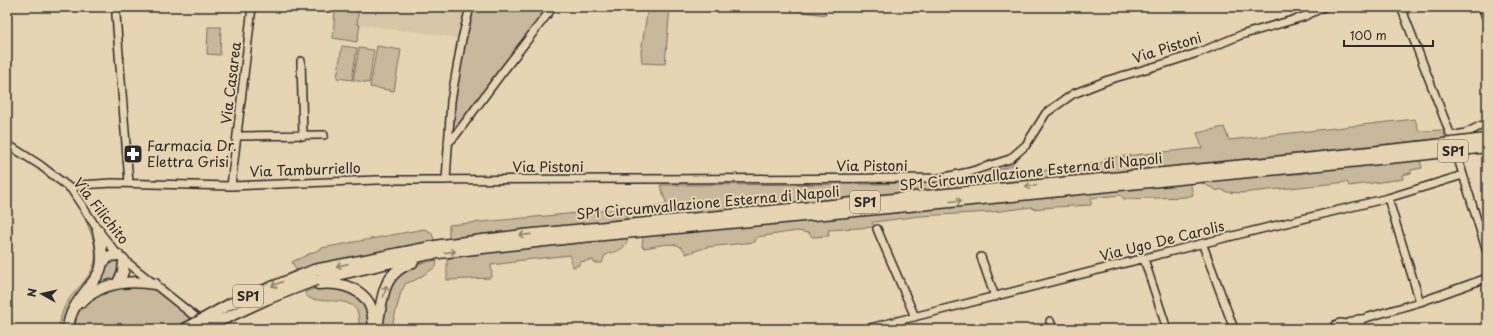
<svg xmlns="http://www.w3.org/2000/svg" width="1494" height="336" font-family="'Playpen Sans',sans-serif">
<rect width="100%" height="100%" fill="#e7d4b2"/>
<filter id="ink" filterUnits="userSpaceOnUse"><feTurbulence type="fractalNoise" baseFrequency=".025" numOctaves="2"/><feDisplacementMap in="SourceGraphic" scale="8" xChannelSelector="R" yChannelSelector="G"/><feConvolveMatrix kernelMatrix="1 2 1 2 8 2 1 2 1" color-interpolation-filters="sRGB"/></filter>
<g filter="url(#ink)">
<path fill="#d7c6a7" d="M 359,7 L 468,7 L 460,40 L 456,38 L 407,30 L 406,31 L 357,24 Z"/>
<path fill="#c8b89c" stroke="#7a7264" d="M 335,7 L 359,7 L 357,24 L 360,25 L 357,42 L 333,38 Z
M 474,7 L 550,7 L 453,134 L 451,134 C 453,90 463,49 474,7 Z
M 648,7 L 670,7 L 665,64 L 642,63 L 641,52 Z
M 789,7 L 824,7 L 826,15 L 789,10 Z
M 208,27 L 221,27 L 220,55 L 207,54 Z
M 342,46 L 357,48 L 352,80 L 337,78 Z
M 377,46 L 401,50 L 394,91 L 370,87 Z
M 359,48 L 374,50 L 369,83 L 353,80 Z
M 1415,119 L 1419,131 L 1443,130 L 1445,138 L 1111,173 L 635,219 L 635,209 L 667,205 L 660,185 L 878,184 L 940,182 L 963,179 L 981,176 L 1014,164 L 1017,174 L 1106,162 L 1105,158 L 1202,148 L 1197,133 L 1224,127 L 1229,140 Z
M 1409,160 L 1420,160 L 1422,168 L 1411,170 L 1411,173 L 1402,175 L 1403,179 L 1349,186 L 1347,182 L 1241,193 L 1227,192 L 1220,189 L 1218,191 L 1200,182 L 1260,175 L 1300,174 L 1318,170 Z
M 1190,182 L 1193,195 L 1186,197 L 1124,199 L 1120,195 L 1091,198 L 1091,205 L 1054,207 L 1033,209 L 1032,207 L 993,212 L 920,216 L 874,222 L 872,223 L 874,227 L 828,230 L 829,236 L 812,237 L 809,233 L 797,231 L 757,237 L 755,242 L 707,247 L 686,254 C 680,238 659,246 645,248 L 642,247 L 643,236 L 813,220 L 832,219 L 842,217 Z
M 621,209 L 627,210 L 627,219 L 449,238 L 449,225 Z
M 83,213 L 91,227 L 96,240 L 98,265 L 66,329 L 59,329 C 60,322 61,314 64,308 C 73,287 99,277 95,249 C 94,237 87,225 83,213 Z
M 424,229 L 431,232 L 435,241 C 388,249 342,260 296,270 L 292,262 L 322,248 Z
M 628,238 C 626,251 615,251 605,255 L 602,263 L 594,263 L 593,260 L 579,262 L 579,265 L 573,267 L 570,255 L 515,261 L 515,262 L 491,265 L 492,276 L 490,278 L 447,280 L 447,259 L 507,250 Z
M 113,260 L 120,264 L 118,278 L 88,293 L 103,264 Z
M 437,260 L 436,267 C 426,272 418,281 406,283 L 401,292 L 393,322 L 394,329 L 379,329 L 384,306 L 392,280 L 411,265 Z
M 117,285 L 151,288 L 159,291 L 190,318 L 173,329 L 75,329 L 77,314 L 82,305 Z
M 324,285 L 351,291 L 367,306 L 370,329 L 358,329 C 367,284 308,312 305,292 Z"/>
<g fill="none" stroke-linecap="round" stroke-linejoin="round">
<defs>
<path id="minor" d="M 117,7 L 116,15 L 129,183
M 1401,7 L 1451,136 L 1487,252
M 1482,7 L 1487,20
M 301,61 L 303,136
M 237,136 L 324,135
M 1451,136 L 1466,133 L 1480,126 L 1487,125
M 448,143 L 455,136 L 501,74 L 553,7
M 7,144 L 40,165 L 71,189 L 98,230 L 118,255 L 203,323
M 446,180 L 451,101 L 462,39 L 470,7
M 231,186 L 252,7
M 71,189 L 80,185 L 112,183 L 231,186 L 377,180 L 940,178 L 969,172 L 1010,159 L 1026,145 L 1046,113 L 1073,94 L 1108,80 L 1170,62 L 1200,52 L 1241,35 L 1303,17 L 1324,7
M 1388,198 L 1420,302
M 877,229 L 915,317
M 1204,248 L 1234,329
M 981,257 L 995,297
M 1144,259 L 1167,329
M 1050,321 L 1053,329
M 1346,324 L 1358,319 L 1362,319 L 1420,302 L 1487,278
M 866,329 L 1200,244 L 1388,198 L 1463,175
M 1333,329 L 1335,325 L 1340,323 L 1346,324 L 1348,329
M 1350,329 L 1360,323 L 1362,319"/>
<path id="highway" d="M 102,263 L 110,256 L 118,255
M 314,270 L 441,245 L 523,235 L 1256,164 L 1418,147
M 316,280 L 397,261 L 430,254 L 572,238 L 982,199 L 1419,155
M 118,283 L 123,272 L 124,260
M 318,284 C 349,281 377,294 373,329
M 82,302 C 101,282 130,280 155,284
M 377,327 C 383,298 381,273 413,262
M 68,329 C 69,310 81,298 92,283 C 96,278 100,273 101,267 C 104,255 100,241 98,230"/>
</defs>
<use href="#minor" stroke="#2b2b2b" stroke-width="10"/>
<use href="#highway" stroke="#2b2b2b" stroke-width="13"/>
<use href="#minor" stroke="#e7d4b2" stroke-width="7"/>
<use href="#highway" stroke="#e7d4b2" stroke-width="10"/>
<defs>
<path id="highway-bridge" d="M 1418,147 L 1486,139
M 1419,155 L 1487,147
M 185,329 L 230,304 L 314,270
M 202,329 L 267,299 L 316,280"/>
</defs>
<use href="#highway-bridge" stroke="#2b2b2b" stroke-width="13" stroke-linecap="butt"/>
<use href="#highway-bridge" stroke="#e7d4b2" stroke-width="10"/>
</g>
<defs><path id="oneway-shaft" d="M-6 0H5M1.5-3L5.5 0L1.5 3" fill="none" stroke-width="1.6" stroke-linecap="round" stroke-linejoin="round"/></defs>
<g stroke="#89806e">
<use href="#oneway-shaft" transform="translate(1031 186) rotate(174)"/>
<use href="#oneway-shaft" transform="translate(956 201) rotate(-5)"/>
<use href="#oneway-shaft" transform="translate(525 235) rotate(174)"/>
<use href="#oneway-shaft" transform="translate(450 252) rotate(-7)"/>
<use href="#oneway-shaft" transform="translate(342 265) rotate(169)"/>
<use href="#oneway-shaft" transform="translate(277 284) rotate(159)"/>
<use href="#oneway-shaft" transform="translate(385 291) rotate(-76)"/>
</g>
</g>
<defs>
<symbol id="pharmacy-square" viewBox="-11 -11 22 22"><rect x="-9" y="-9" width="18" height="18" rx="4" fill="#2b2b2b" stroke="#e7d4b2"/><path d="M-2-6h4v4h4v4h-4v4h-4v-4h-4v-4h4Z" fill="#fff"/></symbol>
</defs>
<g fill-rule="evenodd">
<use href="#pharmacy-square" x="122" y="143" width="22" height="22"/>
</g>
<g text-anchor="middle" stroke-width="4" stroke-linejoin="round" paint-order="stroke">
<g fill="#e7d4b2" stroke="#635e54" stroke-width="1">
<rect x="1438" y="140" width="30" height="22" rx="3"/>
<rect x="850" y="191" width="30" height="22" rx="3"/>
<rect x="233" y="285" width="30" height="22" rx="3"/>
</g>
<g font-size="13" font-weight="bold" fill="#2b2b2b">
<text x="1453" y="156">SP1</text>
<text x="865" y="207">SP1</text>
<text x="248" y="301">SP1</text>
</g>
<g font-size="14" fill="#2b2b2b" stroke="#e7d4b2">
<text transform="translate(1167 48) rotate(-18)" y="5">Via Pistoni</text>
<text transform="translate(231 83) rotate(-83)" y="5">Via Casarea</text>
<text x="872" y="171">Via Pistoni</text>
<text x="548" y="172">Via Pistoni</text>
<text transform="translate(305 170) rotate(-2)" y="5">Via Tamburriello</text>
<text transform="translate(1031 172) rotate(-6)" y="5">SP1 Circumvallazione Esterna di Napoli</text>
<text transform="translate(708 203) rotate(-5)" y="5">SP1 Circumvallazione Esterna di Napoli</text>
<text transform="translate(101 211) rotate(52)" y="5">Via Filichito</text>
<text transform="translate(1162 241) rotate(-14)" y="5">Via Ugo De Carolis</text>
</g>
<g font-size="14" fill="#2b2b2b" stroke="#e7d4b2" text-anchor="start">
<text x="147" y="151">Farmacia Dr.<tspan x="147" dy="16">Elettra Grisi</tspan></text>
</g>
</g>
<rect width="1494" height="336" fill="none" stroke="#e7d4b2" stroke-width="24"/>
<rect x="12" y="12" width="1470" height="312" fill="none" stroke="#2b2b2b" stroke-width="1.5" filter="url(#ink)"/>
<g transform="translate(42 294) rotate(278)" stroke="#e7d4b2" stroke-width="3" paint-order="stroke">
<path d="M0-3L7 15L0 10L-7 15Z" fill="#2b2b2b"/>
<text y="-6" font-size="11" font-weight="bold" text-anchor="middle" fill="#2b2b2b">N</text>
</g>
<path d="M1344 40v6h89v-6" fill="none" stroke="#2b2b2b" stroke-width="2"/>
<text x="1350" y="40" font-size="12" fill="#2b2b2b" stroke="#e7d4b2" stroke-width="3" paint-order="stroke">100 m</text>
</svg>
